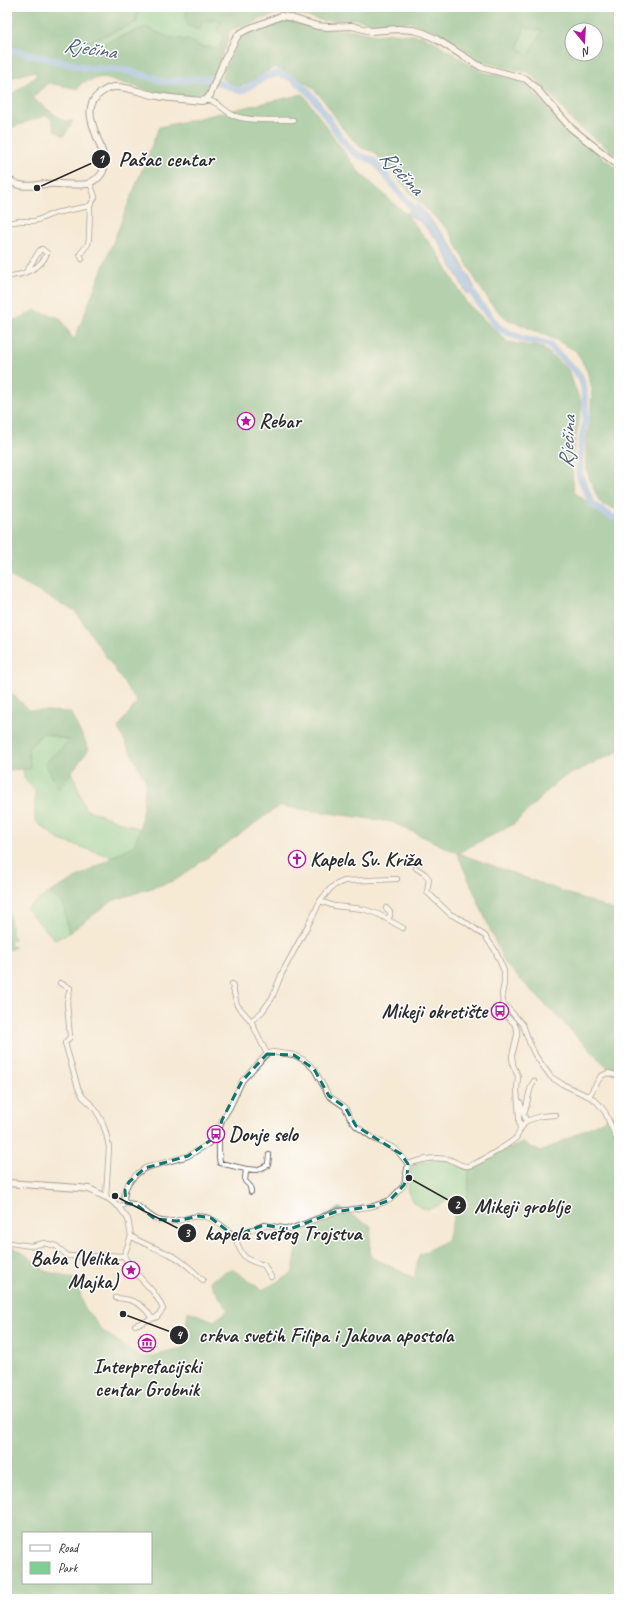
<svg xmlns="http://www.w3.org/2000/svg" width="626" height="1606" font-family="Caveat,sans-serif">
<rect width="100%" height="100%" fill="#fff"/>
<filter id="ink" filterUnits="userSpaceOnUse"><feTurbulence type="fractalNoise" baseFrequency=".025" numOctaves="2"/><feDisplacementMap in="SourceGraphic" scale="8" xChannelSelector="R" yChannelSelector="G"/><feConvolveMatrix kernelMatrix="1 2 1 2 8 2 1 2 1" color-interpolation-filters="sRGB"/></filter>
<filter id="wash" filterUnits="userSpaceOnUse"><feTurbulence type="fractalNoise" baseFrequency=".012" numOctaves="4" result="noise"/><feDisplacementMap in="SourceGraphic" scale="16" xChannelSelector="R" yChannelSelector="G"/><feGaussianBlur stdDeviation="0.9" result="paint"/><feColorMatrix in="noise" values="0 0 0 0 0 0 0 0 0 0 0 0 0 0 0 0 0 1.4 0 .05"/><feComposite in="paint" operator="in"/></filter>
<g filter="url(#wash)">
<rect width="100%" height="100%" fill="#f6ead6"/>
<path fill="#7cd093" stroke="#547e5f" d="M 137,7 L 186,7 L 187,8 L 186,16 L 203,22 L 218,20 L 220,22 L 223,36 L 219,50 L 210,47 L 201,47 L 188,40 L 167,37 L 146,27 L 93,48 L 87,42 L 137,22 Z
M 524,27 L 543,31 L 534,44 L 529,57 L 518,47 Z
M 43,733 L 71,741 L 45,763 L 58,788 L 72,771 L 85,809 L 140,829 L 134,845 L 112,857 L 59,840 L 35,821 L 35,791 L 24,778 L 23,769 L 30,769 L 28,749 Z
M 49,893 L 63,903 L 69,933 L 55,940 L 26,909 Z
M 7,902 L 12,934 L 15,939 L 10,942 L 11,946 L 15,947 L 7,951 Z
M 430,1160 L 447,1160 L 460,1167 L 469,1169 L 468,1201 L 450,1197 L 444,1203 L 429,1209 L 421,1208 L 413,1202 L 407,1190 L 411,1168 L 420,1162 Z"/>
<path fill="#65b27d" stroke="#486e54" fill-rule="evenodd" d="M 7,7 L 137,7 L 137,22 L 87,43 L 93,48 L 146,27 L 167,37 L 188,40 L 201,47 L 210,47 L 219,50 L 223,36 L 217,30 L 220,22 L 217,20 L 203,22 L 199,30 L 188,26 L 186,16 L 187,8 L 186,7 L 619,7 L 619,157 L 574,123 L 553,97 L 529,73 L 483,62 L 441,33 L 409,22 L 374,24 L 356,19 L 323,21 L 305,16 L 281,12 L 245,26 L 232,29 L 228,34 L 229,39 L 204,96 L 195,97 L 153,92 L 102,77 L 81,83 L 78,89 L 48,83 L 32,98 L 64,121 L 73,121 L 64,136 L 55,131 L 52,121 L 47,115 L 13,127 L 7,131 L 7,100 L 17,90 L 37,76 L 34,71 L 7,79 ZM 524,27 L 543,31 L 534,44 L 529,57 L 518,47 ZM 572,30 L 596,30 L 596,54 L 572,54 Z
M 284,20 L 324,30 L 354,30 L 376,35 L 392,33 L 423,36 L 434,41 L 480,71 L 520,81 L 531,89 L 569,131 L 618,169 L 619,171 L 619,510 L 603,505 L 599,501 L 589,477 L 586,465 L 586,442 L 590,422 L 592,389 L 587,371 L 576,351 L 556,340 L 507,319 L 493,306 L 479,286 L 449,231 L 416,199 L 374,152 L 361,148 L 343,129 L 325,102 L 314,89 L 300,79 L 275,67 C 262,73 251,83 237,87 L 221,78 C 226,67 234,45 243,37 C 251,29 272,23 284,20 Z
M 303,94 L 358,171 L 406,214 L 437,252 L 466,302 L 508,342 L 543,348 L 568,370 L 582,405 L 571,462 L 574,492 L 613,521 L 619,523 L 619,751 L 560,779 L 514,824 L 458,853 L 619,912 L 619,1069 L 610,1070 L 505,964 L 457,853 L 392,822 L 279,806 L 176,880 L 112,901 L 69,933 L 63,903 L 49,893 L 134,845 L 140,829 L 146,782 L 118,728 L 137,702 L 75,611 L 7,575 L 7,316 L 11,320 L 19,319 L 35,310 L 60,318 L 74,340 L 159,127 Z
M 7,688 L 29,710 L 70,712 L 89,749 L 59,789 L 45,763 L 70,740 L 43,733 L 28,749 L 31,769 L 7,770 Z
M 619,1112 L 619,1599 L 7,1599 L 7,1243 L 29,1257 L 45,1271 L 76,1279 L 84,1307 L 103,1331 L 142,1358 L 183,1349 L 188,1311 L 214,1321 L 228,1310 L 209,1281 L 232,1269 L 262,1290 L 292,1274 L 296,1255 L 297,1234 L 339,1208 L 371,1226 L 370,1256 L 414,1278 L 419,1255 L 447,1240 L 459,1198 L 468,1200 L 469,1169 L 500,1152 L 523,1143 L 541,1152 ZM 23,1533 L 151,1533 L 151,1583 L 23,1583 Z"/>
<path fill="#80b3ed" stroke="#566f8c" d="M 417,204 L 451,244 L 475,288 L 467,294 L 439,242 L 421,222 L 406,214 Z"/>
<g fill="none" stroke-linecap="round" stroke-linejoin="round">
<path stroke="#80b3ed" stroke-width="7" d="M 7,49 L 86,68 L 129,71 L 166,82 L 192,79 L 208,79 L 241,91 C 253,86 265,73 279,74 C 311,77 332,133 353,152 C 359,157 367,157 373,161 C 377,164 381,171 385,175 C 396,188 407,202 419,214
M 467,283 L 479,303 L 499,328 L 522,339 L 548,344 L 580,376 L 584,388 L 586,418 L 581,445 L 579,474 L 592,504 L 611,517 L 619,519"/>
</g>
</g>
<g filter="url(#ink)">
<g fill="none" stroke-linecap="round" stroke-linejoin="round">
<defs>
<path id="minor" d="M 206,100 C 222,102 223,113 238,117 C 255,122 276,119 293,120
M 7,223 L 20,221 L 35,221 L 55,213 L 90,206 L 95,197 L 90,183
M 82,259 L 80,254 L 88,244 L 89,239 L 90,206
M 7,276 C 22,276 42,268 47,253 L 42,249 L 40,250 L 26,272
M 416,868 L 425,874 L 429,879 L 427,892 L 450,914 L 464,921 L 485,936 L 495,950 L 504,971 L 504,984 L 502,994 L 503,1003 L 523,1025 L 530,1044 L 535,1055 L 551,1077 L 562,1084 L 592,1098 L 598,1103 L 605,1112 L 619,1145
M 320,901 L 334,906 L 363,909 L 378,914 L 403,928
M 386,908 L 390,912 L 390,916 L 387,918
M 60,983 L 70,988 L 67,1003 L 70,1037 L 65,1043 L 78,1088 L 83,1097 L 93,1106 L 101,1119 L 106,1133 L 109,1147 L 106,1197 L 119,1207 C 139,1195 143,1217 161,1221 C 178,1225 193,1212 209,1218 C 218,1221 227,1230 234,1236 L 264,1225 L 290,1229 L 335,1212 L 374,1206 L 390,1200 L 404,1185 L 408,1164 L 396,1149 L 373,1138 L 356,1126 L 350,1118 L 345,1107 L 329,1096 L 314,1069 L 304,1060 L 294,1055 L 273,1052 L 267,1054 L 263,1058 L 242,1081 L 230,1107 L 222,1120 L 218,1135 L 208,1144 L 188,1156 L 145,1168 L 138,1173 L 129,1182 L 125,1190 L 124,1199 L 126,1203
M 232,984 L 237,1005 L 251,1021
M 267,1054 L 251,1021 L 262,1012 L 272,998 L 282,973 L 314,914 L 320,901 L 330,889 L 335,885 L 344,881 L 397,879
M 589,1096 L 601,1076 L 608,1073 L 619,1076
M 524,1114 C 529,1102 527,1092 534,1081
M 526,1121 L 541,1116 L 556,1115
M 520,1130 L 526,1121 L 520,1102
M 218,1135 C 220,1145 218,1155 220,1163 L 246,1169 L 245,1181 L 250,1186 L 251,1192
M 408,1164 C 422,1159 437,1156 451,1160 C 456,1162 462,1167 468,1166 C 476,1165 509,1144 516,1138 C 518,1135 519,1133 520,1130 L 517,1090 L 518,1076 L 513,1065 L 512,1056 L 517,1035 L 517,1030 L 514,1023 L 502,1012 L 501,1006 L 503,1003
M 246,1169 L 257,1170 L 268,1165 L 269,1155
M 119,1207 L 128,1219 L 131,1236 C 144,1245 157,1248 171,1255 C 183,1260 193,1271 203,1280
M 234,1236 C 243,1256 241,1259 264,1265 L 271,1277
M 7,1241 L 10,1243 L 31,1246 L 44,1243 L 56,1246 L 68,1256 L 88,1257 L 105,1255 L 124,1256
M 116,1298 C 133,1299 144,1304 152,1319 L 157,1317 L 163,1309 C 155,1287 134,1277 124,1256 L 131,1236
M 135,1325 L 152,1319"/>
<path id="major" d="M 7,178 C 20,190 32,185 47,184 C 60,183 74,186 87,184 C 91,183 94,180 98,178 C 122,157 68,114 102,92 C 106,89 111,87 116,87 C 130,87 145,94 158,96 C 172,99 187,99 201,101 L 206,100 L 210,95 L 224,61 L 235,40 L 239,34 L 248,29 L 274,19 L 281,16 L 288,17 L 317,26 L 328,27 L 352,26 L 371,31 L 398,29 L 413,30 L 424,33 L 436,39 L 481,67 L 526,79 L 535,87 L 571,128 L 619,166
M 7,1183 L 79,1188 L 89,1189 L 106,1197"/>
</defs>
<use href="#minor" stroke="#494845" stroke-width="6"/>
<use href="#major" stroke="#494845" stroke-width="8"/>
<use href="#minor" stroke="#fff" stroke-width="4.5"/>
<use href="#major" stroke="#fff" stroke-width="6"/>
</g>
</g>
<path d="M0 0H626V1606H0ZM 267,1054 L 294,1055 L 314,1069 L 329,1096 L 345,1107 L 356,1126 L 401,1154 L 408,1164 L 407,1176 L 404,1185 L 390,1200 L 374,1206 L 335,1212 L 290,1229 L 264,1225 L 234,1236 L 211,1218 L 199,1216 L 177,1221 L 155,1219 L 137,1205 L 126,1203 L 125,1190 L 129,1182 L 145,1168 L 188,1156 L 218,1135 L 222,1120 L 242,1081 Z" fill="#f6ead6" fill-opacity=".55" fill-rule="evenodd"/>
<path fill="none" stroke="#0f766e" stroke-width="3" stroke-dasharray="8 5" stroke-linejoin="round" d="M 267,1054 L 294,1055 L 314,1069 L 329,1096 L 345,1107 L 356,1126 L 401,1154 L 408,1164 L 407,1176 L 404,1185 L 390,1200 L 374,1206 L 335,1212 L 290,1229 L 264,1225 L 234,1236 L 211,1218 L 199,1216 L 177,1221 L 155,1219 L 137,1205 L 126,1203 L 125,1190 L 129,1182 L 145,1168 L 188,1156 L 218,1135 L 222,1120 L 242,1081 Z"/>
<defs>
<symbol id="sight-ring" viewBox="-11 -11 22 22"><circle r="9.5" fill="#fff" stroke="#b5179e" stroke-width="1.5"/><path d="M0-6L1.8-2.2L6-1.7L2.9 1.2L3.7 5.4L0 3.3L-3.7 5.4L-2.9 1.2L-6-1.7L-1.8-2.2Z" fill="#b5179e"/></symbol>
<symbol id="church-ring" viewBox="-11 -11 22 22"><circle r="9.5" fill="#fff" stroke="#b5179e" stroke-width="1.5"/><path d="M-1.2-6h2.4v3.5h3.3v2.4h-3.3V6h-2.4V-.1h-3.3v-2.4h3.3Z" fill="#b5179e"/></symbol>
<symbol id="bus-ring" viewBox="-11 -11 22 22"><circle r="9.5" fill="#fff" stroke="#b5179e" stroke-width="1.5"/><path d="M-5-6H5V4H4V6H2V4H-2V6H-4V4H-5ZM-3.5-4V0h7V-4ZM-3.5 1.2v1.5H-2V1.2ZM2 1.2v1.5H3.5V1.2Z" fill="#b5179e"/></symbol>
<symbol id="museum-ring" viewBox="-11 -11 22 22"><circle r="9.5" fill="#fff" stroke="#b5179e" stroke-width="1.5"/><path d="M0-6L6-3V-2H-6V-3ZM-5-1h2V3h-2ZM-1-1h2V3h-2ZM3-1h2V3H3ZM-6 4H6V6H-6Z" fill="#b5179e"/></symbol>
</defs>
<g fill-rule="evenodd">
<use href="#sight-ring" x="236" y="411" width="20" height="20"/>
<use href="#church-ring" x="287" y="849" width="20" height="20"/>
<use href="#bus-ring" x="490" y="1001" width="20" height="20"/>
<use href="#bus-ring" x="206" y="1124" width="20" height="20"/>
<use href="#sight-ring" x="121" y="1260" width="20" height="20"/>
<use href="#museum-ring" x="137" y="1333" width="20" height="20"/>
</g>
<g text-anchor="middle" stroke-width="3" stroke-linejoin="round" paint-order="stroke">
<g font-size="20" font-weight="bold" fill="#2b2b2b" stroke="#fff" text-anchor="start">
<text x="259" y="428">Rebar</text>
<text x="310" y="866">Kapela Sv. Križa</text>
<text x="487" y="1018" text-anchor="end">Mikeji okretište</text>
<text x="229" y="1141">Donje selo</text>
<text x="118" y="1265" text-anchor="end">Baba (Velika<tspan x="118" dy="23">Majka)</tspan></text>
<text x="147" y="1373" text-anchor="middle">Interpretacijski<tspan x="147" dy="23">centar Grobnik</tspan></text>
</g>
<g font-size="21" font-style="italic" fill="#495b6f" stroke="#fff">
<text transform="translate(90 48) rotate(8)" y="7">Rječina</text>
<text transform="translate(402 172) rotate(47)" y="7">Rječina</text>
<text transform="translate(567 442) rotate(-87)" y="7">Rječina</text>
</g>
</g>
<path fill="none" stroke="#2b2b2b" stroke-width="1.5" d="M37 188L101 159M409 1178L457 1205M115 1196L187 1233M123 1314L179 1335"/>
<g fill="#2b2b2b" stroke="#fff" stroke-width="1.5">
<circle cx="37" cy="188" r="4"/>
<circle cx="409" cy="1178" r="4"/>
<circle cx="115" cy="1196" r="4"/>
<circle cx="123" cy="1314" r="4"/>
<circle cx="101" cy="159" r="10"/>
<circle cx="457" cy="1205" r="10"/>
<circle cx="187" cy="1233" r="10"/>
<circle cx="179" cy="1335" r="10"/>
</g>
<g font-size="12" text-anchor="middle" font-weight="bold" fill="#fff">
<text x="101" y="163">1</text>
<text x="457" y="1209">2</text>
<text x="187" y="1237">3</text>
<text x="179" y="1339">4</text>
</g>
<g font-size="21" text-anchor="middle" font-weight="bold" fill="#2b2b2b" stroke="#fff" stroke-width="3" stroke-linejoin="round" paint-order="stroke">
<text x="166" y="166">Pašac centar</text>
<text x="522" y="1213">Mikeji groblje</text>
<text x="283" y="1240">kapela svetog Trojstva</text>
<text x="326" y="1342">crkva svetih Filipa i Jakova apostola</text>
</g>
<rect width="626" height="1606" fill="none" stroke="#fff" stroke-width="24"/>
<rect x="22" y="1532" width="130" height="52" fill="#ffffff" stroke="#aaaaaa"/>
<rect x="30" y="1545" width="20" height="6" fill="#ffffff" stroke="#aaaaaa"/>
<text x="58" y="1552" font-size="12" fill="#2b2b2b">Road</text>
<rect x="30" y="1562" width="20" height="12" fill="#7cd093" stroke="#aaaaaa"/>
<text x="58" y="1572" font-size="12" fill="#2b2b2b">Park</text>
<g transform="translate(584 42) rotate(162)"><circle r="19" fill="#ffffff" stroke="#aaaaaa"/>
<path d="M0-3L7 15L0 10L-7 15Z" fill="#b5179e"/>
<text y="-6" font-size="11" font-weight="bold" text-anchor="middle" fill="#2b2b2b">N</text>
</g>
</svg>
